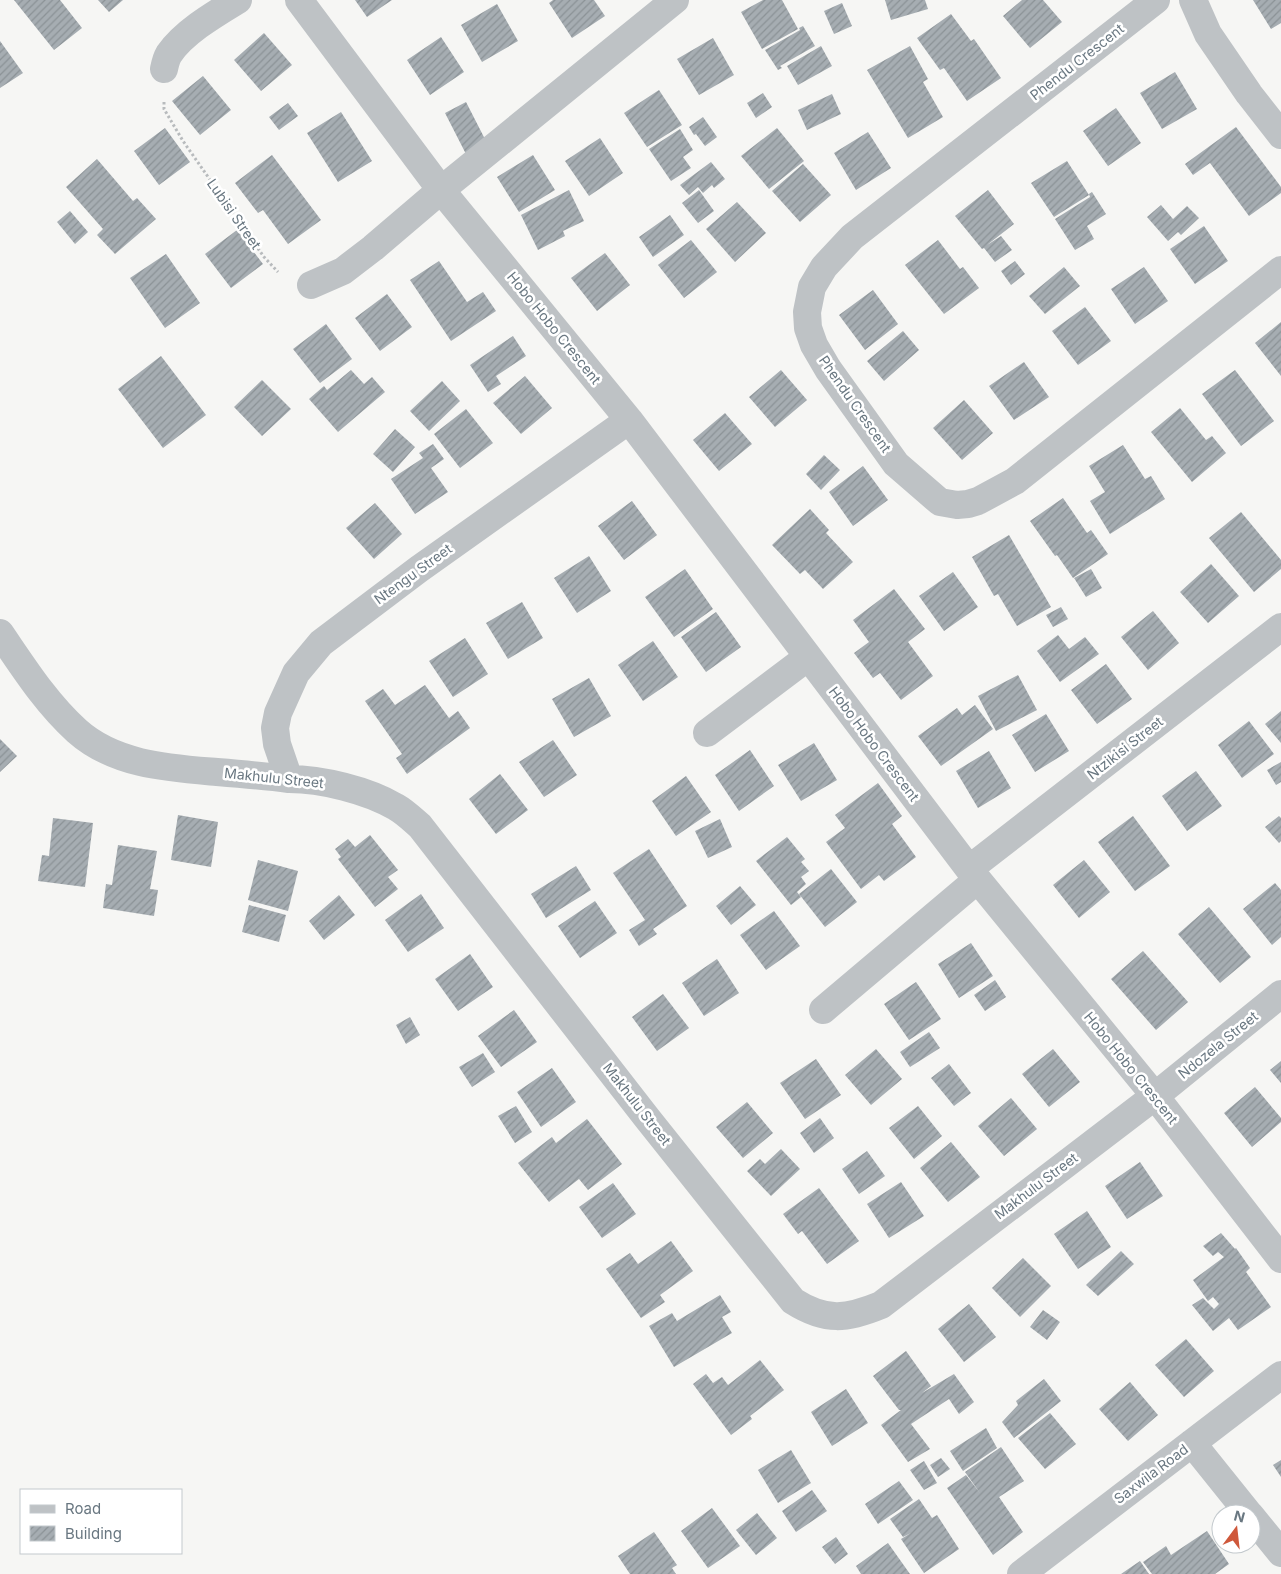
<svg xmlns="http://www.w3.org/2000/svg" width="1281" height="1574" font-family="Inter,sans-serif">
<defs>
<pattern id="building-hatch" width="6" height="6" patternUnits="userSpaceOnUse" patternTransform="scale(1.25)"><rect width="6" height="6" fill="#a6adb2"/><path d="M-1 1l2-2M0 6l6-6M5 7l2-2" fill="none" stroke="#8b9296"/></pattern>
</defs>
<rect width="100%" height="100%" fill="#f6f6f4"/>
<path fill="url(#building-hatch)" d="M 14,0 L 60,0 L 82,28 L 54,50 Z
M 98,0 L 123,0 L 109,12 Z
M 355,0 L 392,0 L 367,17 Z
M 553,0 L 594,0 L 605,16 L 572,38 L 549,3 Z
M 763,0 L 782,0 L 798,29 L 762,49 L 741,12 Z
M 885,0 L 925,0 L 928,9 L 891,20 Z
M 1022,0 L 1043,0 L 1062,22 L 1030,48 L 1003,16 Z
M 1253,0 L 1281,0 L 1281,23 L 1271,29 Z
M 842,3 L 852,26 L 834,34 L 824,11 Z
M 497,4 L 518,41 L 482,62 L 461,25 Z
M 951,14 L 971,41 L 974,39 L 1001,78 L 967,101 L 944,68 L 940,70 L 917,38 Z
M 803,26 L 815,46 L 780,66 L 782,68 L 778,70 L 765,50 L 800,30 L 799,28 Z
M 264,33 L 292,65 L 261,91 L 234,60 Z
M 441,37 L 464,72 L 430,95 L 407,60 Z
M 713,38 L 734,75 L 699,95 L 677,59 Z
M 0,41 L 23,73 L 0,88 Z
M 821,46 L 832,66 L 798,85 L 787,66 Z
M 910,46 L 928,79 L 923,82 L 943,117 L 908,138 L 867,70 Z
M 1175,72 L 1197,109 L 1162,129 L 1140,93 Z
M 203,76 L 231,110 L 200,135 L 172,101 Z
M 659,90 L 682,125 L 647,147 L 624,113 Z
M 763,93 L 772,107 L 756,118 L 747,103 Z
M 832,94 L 841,114 L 807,130 L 798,110 Z
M 466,102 L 488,145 L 467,156 L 445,113 Z
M 288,103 L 298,116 L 279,130 L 269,117 Z
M 1116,108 L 1141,143 L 1108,166 L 1083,131 Z
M 341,112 L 372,161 L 338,182 L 307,133 Z
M 703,117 L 717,137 L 705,146 L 696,134 L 694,135 L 689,127 Z
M 1236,127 L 1281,187 L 1281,193 L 1249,216 L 1210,163 L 1193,175 L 1185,164 Z
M 165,128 L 190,162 L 159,185 L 134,151 Z
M 777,128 L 804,161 L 769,189 L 741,156 Z
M 680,129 L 693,150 L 683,157 L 691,168 L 671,181 L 649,149 Z
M 868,132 L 891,168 L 856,190 L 834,153 Z
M 600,138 L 623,173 L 589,196 L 565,161 Z
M 272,155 L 321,220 L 288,244 L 263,210 L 258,213 L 235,183 Z
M 533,155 L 555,190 L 519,212 L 497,177 Z
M 97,159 L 133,201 L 137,198 L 156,219 L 115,254 L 97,235 L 103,229 L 66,187 Z
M 1067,161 L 1089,195 L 1054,217 L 1031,183 Z
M 711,162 L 725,179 L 714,188 L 712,185 L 703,193 L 698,187 L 689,195 L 680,185 Z
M 803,164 L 831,195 L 800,222 L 772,191 Z
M 569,190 L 584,221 L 563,231 L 565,236 L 538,250 L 521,215 Z
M 699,190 L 714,211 L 698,223 L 682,203 Z
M 988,190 L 1014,224 L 987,245 L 1001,236 L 1012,250 L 995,262 L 984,248 L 982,249 L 955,216 Z
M 1092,192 L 1106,214 L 1087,226 L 1094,239 L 1075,250 L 1055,219 L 1090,197 L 1089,194 Z
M 737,202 L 766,233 L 735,262 L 706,229 Z
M 1161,205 L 1173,219 L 1187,206 L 1199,218 L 1181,235 L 1178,232 L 1168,241 L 1147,217 Z
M 70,211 L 88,232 L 75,244 L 57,222 Z
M 670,215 L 684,235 L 653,257 L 639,237 Z
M 1204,226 L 1228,261 L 1195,284 L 1170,249 Z
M 237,230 L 263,264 L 231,288 L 205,254 Z
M 691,240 L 717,272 L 684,298 L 658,265 Z
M 938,240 L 960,269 L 963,267 L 979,288 L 944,314 L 905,265 Z
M 605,253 L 630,285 L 597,311 L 571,278 Z
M 166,254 L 200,303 L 165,328 L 130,278 Z
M 439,261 L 467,302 L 483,292 L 496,311 L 451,341 L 410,280 Z
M 1015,261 L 1025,274 L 1011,285 L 1001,271 Z
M 1064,267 L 1080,286 L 1045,314 L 1029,296 Z
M 1144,267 L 1168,301 L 1135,324 L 1111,289 Z
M 873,290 L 898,324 L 865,350 L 839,315 Z
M 387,294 L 412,327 L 380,351 L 355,318 Z
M 1085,307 L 1111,341 L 1078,365 L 1052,331 Z
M 1281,322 L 1281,376 L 1255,343 Z
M 326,324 L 352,359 L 320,383 L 293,349 Z
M 903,331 L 919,350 L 884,381 L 867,361 Z
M 513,336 L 526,356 L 496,376 L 501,384 L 488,392 L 470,365 Z
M 161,356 L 206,415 L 163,448 L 118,389 Z
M 1024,362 L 1049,397 L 1014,420 L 989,386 Z
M 351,370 L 364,384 L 372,377 L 385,392 L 338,432 L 309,399 L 324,386 L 327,390 Z
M 781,370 L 807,400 L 775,427 L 749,397 Z
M 1235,370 L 1274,421 L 1241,446 L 1202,394 Z
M 525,376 L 552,408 L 521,434 L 493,403 Z
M 262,380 L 291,409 L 262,436 L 234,407 Z
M 442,381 L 460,401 L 429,431 L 410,411 Z
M 964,400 L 993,433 L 962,460 L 933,428 Z
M 1180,408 L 1206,440 L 1212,436 L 1226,453 L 1192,482 L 1151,432 Z
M 466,409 L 493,443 L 460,468 L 434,434 Z
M 725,413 L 752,444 L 719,471 L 693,440 Z
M 395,429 L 415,447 L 393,472 L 373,454 Z
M 433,444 L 444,459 L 431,468 L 448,492 L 415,514 L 391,479 L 423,458 L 419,453 Z
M 1123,445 L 1145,479 L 1151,476 L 1165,499 L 1110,534 L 1090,501 L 1105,492 L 1089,466 Z
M 824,455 L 840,470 L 821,490 L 806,474 Z
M 863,466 L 888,500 L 853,526 L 829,492 Z
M 1063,498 L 1087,533 L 1091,530 L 1108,554 L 1073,578 L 1057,555 L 1055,556 L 1030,521 Z
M 632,501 L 657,535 L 624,560 L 598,526 Z
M 375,503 L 402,534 L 374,559 L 346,528 Z
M 810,509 L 829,530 L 826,533 L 853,562 L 823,589 L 805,570 L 800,574 L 772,545 Z
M 1241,512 L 1281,560 L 1281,569 L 1254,592 L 1209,538 Z
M 1009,535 L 1051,607 L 1017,626 L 998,594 L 994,596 L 972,557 Z
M 589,556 L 611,591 L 577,613 L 554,578 Z
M 1211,564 L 1239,596 L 1208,623 L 1180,592 Z
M 685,569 L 713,609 L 674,637 L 645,597 Z
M 1091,569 L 1102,588 L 1086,597 L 1074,578 Z
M 953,572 L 978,607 L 944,631 L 919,596 Z
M 894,589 L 925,629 L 908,642 L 933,676 L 901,700 L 880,673 L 873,678 L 854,653 L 869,642 L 853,620 Z
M 522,602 L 543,638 L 508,659 L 486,623 Z
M 1061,607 L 1068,619 L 1053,627 L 1046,615 Z
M 1153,611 L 1179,643 L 1148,670 L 1121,637 Z
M 716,612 L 741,647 L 706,672 L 681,637 Z
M 1058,635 L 1069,649 L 1085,637 L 1099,654 L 1060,682 L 1037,651 Z
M 465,638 L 488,674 L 453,697 L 429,661 Z
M 653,641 L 678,677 L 643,701 L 618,665 Z
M 1106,664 L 1132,699 L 1097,724 L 1071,690 Z
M 1018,675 L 1037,710 L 996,731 L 978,696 Z
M 589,678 L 611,716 L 574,737 L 552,699 Z
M 425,685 L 449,718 L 458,711 L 470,728 L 407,774 L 396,758 L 402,754 L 365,701 L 383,689 L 395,705 Z
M 975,705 L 993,729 L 941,766 L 918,736 L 957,708 L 962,715 Z
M 1281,711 L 1281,743 L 1265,724 Z
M 1046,714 L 1069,751 L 1035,772 L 1012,735 Z
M 1249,721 L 1274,754 L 1242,778 L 1218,745 Z
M 0,739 L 17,756 L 0,772 Z
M 553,740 L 577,775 L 544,797 L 519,762 Z
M 814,743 L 837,780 L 801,801 L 778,765 Z
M 750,750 L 774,786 L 739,811 L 715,775 Z
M 989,751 L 1011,788 L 978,808 L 956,771 Z
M 1281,762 L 1281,782 L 1276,785 L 1267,770 Z
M 1196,771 L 1222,806 L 1187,831 L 1162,796 Z
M 500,774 L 528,810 L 496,834 L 469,799 Z
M 686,776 L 711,812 L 676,836 L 652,801 Z
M 878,783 L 902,816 L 892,824 L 916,857 L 884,881 L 879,875 L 861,889 L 826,842 L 845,828 L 835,815 Z
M 178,815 L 218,822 L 211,867 L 171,860 Z
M 1133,816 L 1170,866 L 1135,891 L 1098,842 Z
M 1279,816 L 1281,818 L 1281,841 L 1279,843 L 1265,827 Z
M 53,818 L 93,823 L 85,887 L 38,881 L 42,855 L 49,856 Z
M 720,819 L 732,847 L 708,858 L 695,831 Z
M 370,835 L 398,870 L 388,877 L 398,889 L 375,907 L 338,859 L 341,857 L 335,849 L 348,839 L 355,847 Z
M 787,837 L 805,859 L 801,862 L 809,871 L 801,877 L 806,884 L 797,892 L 801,897 L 791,905 L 756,861 Z
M 118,845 L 157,851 L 150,889 L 158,890 L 154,916 L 103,908 L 106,884 L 112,885 Z
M 649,849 L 687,906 L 653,929 L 657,934 L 639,946 L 629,930 L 645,920 L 613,873 Z
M 258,860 L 298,871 L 288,911 L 248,900 Z
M 1084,860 L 1110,892 L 1079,918 L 1053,885 Z
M 576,866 L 591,890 L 546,918 L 531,894 Z
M 831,869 L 857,902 L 825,927 L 799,894 Z
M 1275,883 L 1281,890 L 1281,937 L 1272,945 L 1243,909 Z
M 740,886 L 756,905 L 731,925 L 716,906 Z
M 421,894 L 444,928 L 408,952 L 385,920 Z
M 339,895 L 355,915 L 324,940 L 309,921 Z
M 595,901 L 617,933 L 580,958 L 558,926 Z
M 249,905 L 286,915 L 279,942 L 242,932 Z
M 1209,907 L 1251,957 L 1220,983 L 1178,934 Z
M 774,911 L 800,946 L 766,970 L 740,935 Z
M 971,943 L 993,976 L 959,998 L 938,964 Z
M 1143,951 L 1188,1002 L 1156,1030 L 1111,979 Z
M 470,954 L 493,987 L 458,1011 L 435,979 Z
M 717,959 L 739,993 L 704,1016 L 682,983 Z
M 995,980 L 1006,997 L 985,1011 L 974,995 Z
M 916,982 L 941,1019 L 909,1040 L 884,1004 Z
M 663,994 L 689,1028 L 657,1051 L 632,1017 Z
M 514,1010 L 537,1042 L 501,1067 L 478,1036 Z
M 410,1017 L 420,1035 L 406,1044 L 396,1025 Z
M 929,1032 L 940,1048 L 910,1067 L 900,1052 Z
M 876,1049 L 902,1079 L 871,1105 L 845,1075 Z
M 1053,1049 L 1080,1082 L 1049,1107 L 1022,1074 Z
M 483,1053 L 495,1072 L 472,1087 L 459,1067 Z
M 816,1059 L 841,1095 L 805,1119 L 780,1083 Z
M 1281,1061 L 1281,1083 L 1270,1070 Z
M 949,1064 L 971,1093 L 954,1106 L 931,1078 Z
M 552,1068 L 576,1102 L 541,1127 L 517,1092 Z
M 1255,1087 L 1281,1118 L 1281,1122 L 1252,1147 L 1224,1113 Z
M 1011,1098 L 1037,1129 L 1004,1156 L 978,1126 Z
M 747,1102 L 773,1133 L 743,1158 L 716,1127 Z
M 516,1106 L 532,1132 L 515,1143 L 498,1116 Z
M 918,1106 L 942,1136 L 914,1159 L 889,1128 Z
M 820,1118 L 834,1138 L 814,1153 L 800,1133 Z
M 587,1119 L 622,1164 L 588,1190 L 579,1179 L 549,1202 L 518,1163 L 552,1137 L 556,1143 Z
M 951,1142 L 980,1177 L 948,1202 L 920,1168 Z
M 781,1149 L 800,1169 L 771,1196 L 747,1171 L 760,1159 L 765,1164 Z
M 867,1151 L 885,1176 L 859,1194 L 842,1169 Z
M 1140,1162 L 1163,1196 L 1127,1219 L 1105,1186 Z
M 901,1182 L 924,1216 L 889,1238 L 867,1204 Z
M 613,1183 L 636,1214 L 602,1238 L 579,1207 Z
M 819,1188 L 859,1241 L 827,1264 L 802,1231 L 798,1234 L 783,1214 Z
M 1087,1211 L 1111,1247 L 1078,1269 L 1054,1234 Z
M 1221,1233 L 1235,1249 L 1236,1248 L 1250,1268 L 1246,1272 L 1271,1307 L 1238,1330 L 1229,1318 L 1213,1331 L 1192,1305 L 1203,1298 L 1214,1309 L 1219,1304 L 1213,1297 L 1208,1301 L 1193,1280 L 1224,1257 L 1218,1252 L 1213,1256 L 1203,1246 Z
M 671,1241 L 693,1271 L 660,1295 L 665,1302 L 641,1318 L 606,1269 L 630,1253 L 638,1264 Z
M 1121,1251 L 1134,1264 L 1098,1296 L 1086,1285 Z
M 1023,1258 L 1051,1286 L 1020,1317 L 992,1288 Z
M 720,1295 L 731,1312 L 722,1317 L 732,1333 L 674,1367 L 649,1326 L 672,1313 L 677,1321 Z
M 969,1304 L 996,1337 L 964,1362 L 938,1329 Z
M 1043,1310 L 1060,1322 L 1047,1340 L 1030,1327 Z
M 1186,1339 L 1214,1371 L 1184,1397 L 1155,1365 Z
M 906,1351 L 931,1386 L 922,1393 L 954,1374 L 974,1402 L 959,1414 L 949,1399 L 911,1424 L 930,1449 L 908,1462 L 881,1425 L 901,1410 L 899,1410 L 873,1376 Z
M 760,1360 L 784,1390 L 750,1416 L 752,1419 L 731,1435 L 693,1384 L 706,1374 L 713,1383 L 722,1377 L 728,1385 Z
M 1044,1379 L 1061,1401 L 1014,1438 L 1002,1422 L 1018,1405 L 1016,1401 Z
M 1130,1382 L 1158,1415 L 1128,1441 L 1099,1409 Z
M 846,1389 L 868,1423 L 832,1446 L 811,1412 Z
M 1050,1413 L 1076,1444 L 1045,1469 L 1018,1438 Z
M 986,1428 L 997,1448 L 963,1471 L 950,1451 Z
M 1001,1447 L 1024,1481 L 999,1497 L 1023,1532 L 993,1555 L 947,1488 L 966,1475 L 980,1493 L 965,1472 Z
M 791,1450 L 811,1483 L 778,1503 L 758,1470 Z
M 941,1458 L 950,1469 L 938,1477 L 930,1465 Z
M 1281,1460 L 1281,1477 L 1273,1465 Z
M 924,1461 L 937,1483 L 924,1490 L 910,1470 Z
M 899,1481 L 913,1500 L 878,1524 L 865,1504 Z
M 812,1490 L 827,1511 L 796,1532 L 782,1511 Z
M 919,1499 L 932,1518 L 937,1515 L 959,1549 L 924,1573 L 901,1539 L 911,1533 L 903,1537 L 890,1519 Z
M 712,1508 L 740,1546 L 708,1568 L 681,1531 Z
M 757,1513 L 777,1538 L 756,1555 L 736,1530 Z
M 1207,1531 L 1229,1564 L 1215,1574 L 1152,1574 L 1143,1562 L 1166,1546 L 1171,1555 Z
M 654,1532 L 677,1565 L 672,1568 L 676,1574 L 630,1574 L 618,1556 Z
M 836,1537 L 848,1554 L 835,1564 L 822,1547 Z
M 888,1543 L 910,1574 L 861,1574 L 856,1566 Z
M 1140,1561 L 1149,1574 L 1121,1574 Z"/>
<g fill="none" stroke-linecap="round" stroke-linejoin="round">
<path stroke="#b8bbbd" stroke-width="3" stroke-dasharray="2.5 2.5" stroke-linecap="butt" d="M 164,102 L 164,109 L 183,141 L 264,257 L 278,272"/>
<path stroke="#bec2c5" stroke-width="28" d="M 299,0 L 441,190 L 629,420 L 969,869 L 1155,1096 L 1281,1259
M 1156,0 L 852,237 L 824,267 L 812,287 L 807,312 L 808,328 L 814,345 L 828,369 L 896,464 L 940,502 L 957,505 L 968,504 L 978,501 L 1015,481 L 1281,270
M 1193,0 L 1208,34 L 1249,94 L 1281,135
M 164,69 C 165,64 166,59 169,54 C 184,32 215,14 238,0
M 311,285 L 343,271 L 373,248 L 441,190 L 675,0
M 0,633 C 24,668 46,703 77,731 C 115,765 169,768 217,772 C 241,774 265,776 289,779 C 321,779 367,790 396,807 C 405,812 413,820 420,826 L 647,1118 L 793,1301 C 826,1322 847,1319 881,1305 L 1155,1096 L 1281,994
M 707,733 L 808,657
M 289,779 L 277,744 L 275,728 L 278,713 L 296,673 L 321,643 L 419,569 L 629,420
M 969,869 L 1281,627
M 823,1010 L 977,880
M 1192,1443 L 1249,1514
M 1251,1516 L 1281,1553
M 1021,1574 L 1281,1375"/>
</g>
<g text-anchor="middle" stroke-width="5" stroke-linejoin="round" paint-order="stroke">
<g font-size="14" fill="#697781" stroke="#fff">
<text transform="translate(1077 62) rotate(-38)" y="5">Phendu Crescent</text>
<text transform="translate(234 214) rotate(55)" y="5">Lubisi Street</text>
<text transform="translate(554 328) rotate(51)" y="5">Hobo Hobo Crescent</text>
<text transform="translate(855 404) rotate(55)" y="5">Phendu Crescent</text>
<text transform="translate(413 574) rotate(-36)" y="5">Ntengu Street</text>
<text transform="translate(874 744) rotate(53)" y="5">Hobo Hobo Crescent</text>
<text transform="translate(1125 748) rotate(-38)" y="5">Ntzikisi Street</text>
<text transform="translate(274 778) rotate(6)" y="5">Makhulu Street</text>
<text transform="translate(1218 1045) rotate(-39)" y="5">Ndozela Street</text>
<text transform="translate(1131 1068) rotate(51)" y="5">Hobo Hobo Crescent</text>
<text transform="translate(637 1104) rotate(52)" y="5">Makhulu Street</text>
<text transform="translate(1036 1186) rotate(-37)" y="5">Makhulu Street</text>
<text transform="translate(1151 1474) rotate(-37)" y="5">Saxwila Road</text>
</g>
</g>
<rect x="20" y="1489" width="162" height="65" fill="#ffffff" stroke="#c3c9cd"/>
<rect x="30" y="1505" width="25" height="8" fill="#bec2c5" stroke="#c3c9cd"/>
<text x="65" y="1514" font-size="15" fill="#697781">Road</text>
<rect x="30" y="1526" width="25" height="15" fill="url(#building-hatch)" stroke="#c3c9cd"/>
<text x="65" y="1539" font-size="15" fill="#697781">Building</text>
<g transform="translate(1236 1529) rotate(15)"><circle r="24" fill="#ffffff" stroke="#c3c9cd"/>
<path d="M0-4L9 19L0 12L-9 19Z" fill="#cf583b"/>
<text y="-8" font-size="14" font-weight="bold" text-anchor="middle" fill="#697781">N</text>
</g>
</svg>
